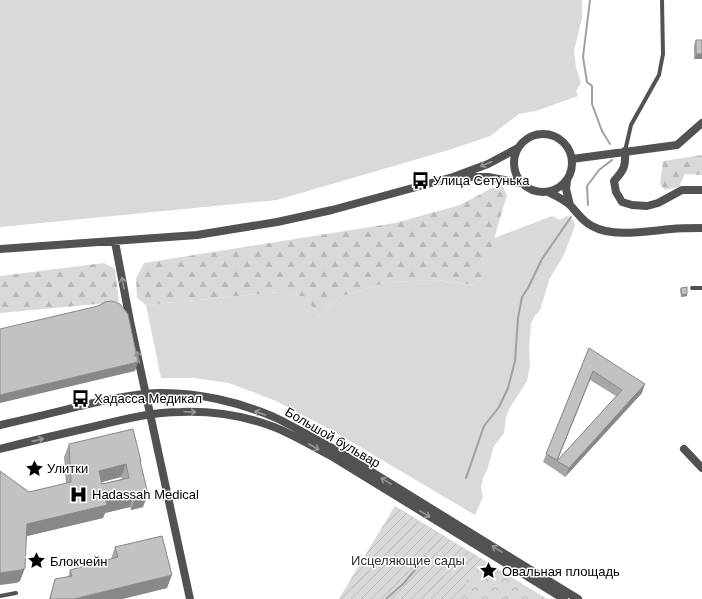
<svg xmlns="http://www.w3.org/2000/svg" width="702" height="599" font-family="Arial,sans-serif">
<defs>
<pattern id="forest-firs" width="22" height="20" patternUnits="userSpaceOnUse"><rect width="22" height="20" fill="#d9d9d9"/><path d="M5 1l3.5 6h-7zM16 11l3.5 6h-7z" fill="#b8b8b8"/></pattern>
<pattern id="park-crowns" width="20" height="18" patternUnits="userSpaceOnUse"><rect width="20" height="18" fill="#d9d9d9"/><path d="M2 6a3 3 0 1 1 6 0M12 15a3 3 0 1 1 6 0" fill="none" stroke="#b8b8b8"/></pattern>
<pattern id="garden-furrows" width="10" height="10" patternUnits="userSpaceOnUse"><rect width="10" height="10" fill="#d9d9d9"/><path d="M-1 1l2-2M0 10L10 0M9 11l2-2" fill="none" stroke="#b8b8b8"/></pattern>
</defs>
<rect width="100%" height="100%" fill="#fff"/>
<path fill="#d9d9d9" d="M 0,0 L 582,0 L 582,18 L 574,51 L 576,67 L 581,83 L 576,91 L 578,96 L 536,111 L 519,114 L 490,136 L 452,149 L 277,200 L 0,227 Z
M 552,216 L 560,220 L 567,216 L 574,221 L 575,226 L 563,257 L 550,278 L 540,310 L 534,317 L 531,324 L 529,349 L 530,365 L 527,381 L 509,409 L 506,417 L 504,433 L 494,446 L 487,470 L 483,478 L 481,487 L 483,497 L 475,515 L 333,431 L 276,401 L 229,383 L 194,378 L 161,378 L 146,305 L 279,292 L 306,297 L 319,317 L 339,297 L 388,282 L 437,280 L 475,285 L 483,277 L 494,238 Z"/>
<path fill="url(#forest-firs)" d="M 702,155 L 702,175 L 685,174 L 679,187 L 665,190 L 660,184 L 663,161 Z
M 502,185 L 507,195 L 483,277 L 475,285 L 437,280 L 388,282 L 339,297 L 319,317 L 306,297 L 279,292 L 146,305 L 137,298 L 136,278 L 144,263 L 395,223 L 460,205 L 492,188 Z
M 104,263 L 115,269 L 119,302 L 0,313 L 0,276 Z"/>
<path fill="url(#park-crowns)" d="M 395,506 L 547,599 L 339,599 Z"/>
<path fill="url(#garden-furrows)" d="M 395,506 L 485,561 L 466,581 L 465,599 L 339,599 Z"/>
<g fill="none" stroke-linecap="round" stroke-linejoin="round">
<path stroke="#a0a0a0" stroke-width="2" d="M 590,0 L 583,57 L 587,82 L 592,86 L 592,104 L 602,131 L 610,144
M 588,205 L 587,186 L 599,170 L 612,160
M 466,478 L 484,426 L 499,407 L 508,388 L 515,361 L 518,318 L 522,297 L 528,288 L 542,259 L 571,217
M 386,599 L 404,583 L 426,557"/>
<path stroke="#525252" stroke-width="4" d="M 625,151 L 631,125 L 659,75 L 663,54 L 662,0
M 692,288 L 702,288
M 0,596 L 16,593"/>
<path stroke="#525252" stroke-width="8" d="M514 163a29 29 0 1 1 58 0a29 29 0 1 1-58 0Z
M 625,151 C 626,166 624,170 614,181 L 616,192 L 622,202 L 632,205 L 647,206 L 658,203 L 682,190 L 702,190
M 572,159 L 677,145 L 702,123
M 458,177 L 488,177 L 521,183
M 567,180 L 566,189 L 570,205
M 548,192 C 556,196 563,199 570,205 C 577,212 582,221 592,226 C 613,238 647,231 671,229 C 681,228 692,228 702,228
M 115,242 L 130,321 L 190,599
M 0,249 L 197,235 L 277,222 L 332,210 L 453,177 L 488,164 L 518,148
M 0,425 C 27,419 53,413 80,406 C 106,400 132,394 158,393 C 197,392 239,402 274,417 C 295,427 315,439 336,450 L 578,599
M 0,449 C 31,441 61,434 92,427 C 121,420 151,412 181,412 C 212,411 245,416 274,427 C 294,435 314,447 333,457 L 564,599
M 684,449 L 702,468"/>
</g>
<path fill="#a7a7a7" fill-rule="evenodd" d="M 696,40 L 702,40 L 694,59 L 694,45 Z
M 681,288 L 687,294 L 687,296 L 681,297 L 680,290 Z
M 589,348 L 642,393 L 565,477 L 554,469 L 557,461 L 616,396 L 590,380 L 554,469 L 543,462 Z
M 69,444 L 141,461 L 140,463 L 143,507 L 131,510 L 130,507 L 105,513 L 103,518 L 27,536 L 20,581 L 16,583 L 29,492 L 66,484 L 64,457 ZM 121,477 L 122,479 L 102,484 L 102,482 Z
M 115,547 L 167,588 L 122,599 L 49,599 L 55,579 L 68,577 L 70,570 L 111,559 Z"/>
<path fill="#888" d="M 696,54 L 702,54 L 702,59 L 694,59 Z
M 687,294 L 687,296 L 681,297 L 682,295 Z
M 138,362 L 135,371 L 0,403 L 0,395 Z
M 593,371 L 590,380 L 554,469 L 557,460 Z
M 645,384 L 642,393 L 565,477 L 569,468 Z
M 126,464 L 121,477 L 94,484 L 99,471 Z
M 134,494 L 130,507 L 105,513 L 103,518 L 23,537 L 27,524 L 106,501 Z
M 148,494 L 143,507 L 131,510 L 135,497 Z
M 25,568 L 20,581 L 16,583 L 0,585 L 0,573 Z
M 172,575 L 167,588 L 122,599 L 74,599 Z"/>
<path fill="#c2c2c2" stroke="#888" fill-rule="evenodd" d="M 696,40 L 702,40 L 702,54 L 696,54 Z
M 687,287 L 687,294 L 682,295 L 681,288 Z
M 112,301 L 120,304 L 128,314 L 138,362 L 0,395 L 0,329 L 98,306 L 105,302 Z
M 589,348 L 645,384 L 569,468 L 557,461 L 622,390 L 593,371 L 557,460 L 546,454 Z
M 133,429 L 141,461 L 140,461 L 148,494 L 135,497 L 134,494 L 106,501 L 107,505 L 27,524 L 25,568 L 21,570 L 0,573 L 0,471 L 29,492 L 71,482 L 69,444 ZM 126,464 L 129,478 L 102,484 L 99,471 Z
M 162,536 L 172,575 L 74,599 L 50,599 L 55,579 L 72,576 L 70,570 L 118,557 L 115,547 Z"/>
<defs><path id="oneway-shaft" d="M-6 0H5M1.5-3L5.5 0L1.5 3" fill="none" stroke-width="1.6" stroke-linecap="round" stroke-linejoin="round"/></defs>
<g stroke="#979797">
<use href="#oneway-shaft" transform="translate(486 164) rotate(157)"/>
<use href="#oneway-shaft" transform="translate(123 283) rotate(-101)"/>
<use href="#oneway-shaft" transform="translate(138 357) rotate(-103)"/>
<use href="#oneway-shaft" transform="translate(190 412) rotate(2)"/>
<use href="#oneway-shaft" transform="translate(260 413) rotate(-161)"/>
<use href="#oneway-shaft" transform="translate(38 440) rotate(-13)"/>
<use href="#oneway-shaft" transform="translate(314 447) rotate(30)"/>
<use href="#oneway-shaft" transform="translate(386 481) rotate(-149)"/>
<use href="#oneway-shaft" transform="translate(425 514) rotate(32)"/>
<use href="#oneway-shaft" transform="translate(497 549) rotate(-148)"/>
</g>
<defs>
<symbol id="bus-bare" viewBox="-9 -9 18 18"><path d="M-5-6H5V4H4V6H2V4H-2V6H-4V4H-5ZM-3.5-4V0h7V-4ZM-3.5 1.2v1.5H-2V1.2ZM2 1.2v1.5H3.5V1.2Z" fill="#000" stroke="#fff" stroke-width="2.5" paint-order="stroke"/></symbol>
<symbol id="sight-bare" viewBox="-9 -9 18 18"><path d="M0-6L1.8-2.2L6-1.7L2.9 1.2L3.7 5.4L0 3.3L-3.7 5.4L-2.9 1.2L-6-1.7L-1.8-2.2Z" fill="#000" stroke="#fff" stroke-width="2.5" paint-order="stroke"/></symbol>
<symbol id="hospital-bare" viewBox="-9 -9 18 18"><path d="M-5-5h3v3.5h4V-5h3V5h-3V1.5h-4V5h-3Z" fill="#000" stroke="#fff" stroke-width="2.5" paint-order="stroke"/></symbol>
</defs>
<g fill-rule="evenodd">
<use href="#bus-bare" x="408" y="168" width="25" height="25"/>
<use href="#bus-bare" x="68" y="386" width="25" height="25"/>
<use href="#sight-bare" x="22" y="456" width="25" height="25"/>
<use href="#hospital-bare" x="66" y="482" width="25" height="25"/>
<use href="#sight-bare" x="24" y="548" width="25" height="25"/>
<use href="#sight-bare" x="476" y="558" width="25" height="25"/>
</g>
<g text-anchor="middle" stroke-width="3" stroke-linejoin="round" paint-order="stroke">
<g font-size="13" fill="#000" stroke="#fff" text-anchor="start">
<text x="433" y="185">Улица Сетунька</text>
<text x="94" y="403">Хадасса Медикал</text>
<text x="47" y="473">Улитки</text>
<text x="92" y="499">Hadassah Medical</text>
<text x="50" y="566">Блокчейн</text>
<text x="502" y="576">Овальная площадь</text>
</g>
<g font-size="13" fill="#000" stroke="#fff">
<text transform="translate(333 437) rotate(30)" y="5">Большой бульвар</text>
</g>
<g font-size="13" fill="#303030" stroke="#fff">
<text x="408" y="565">Исцеляющие сады</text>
</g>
</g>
</svg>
